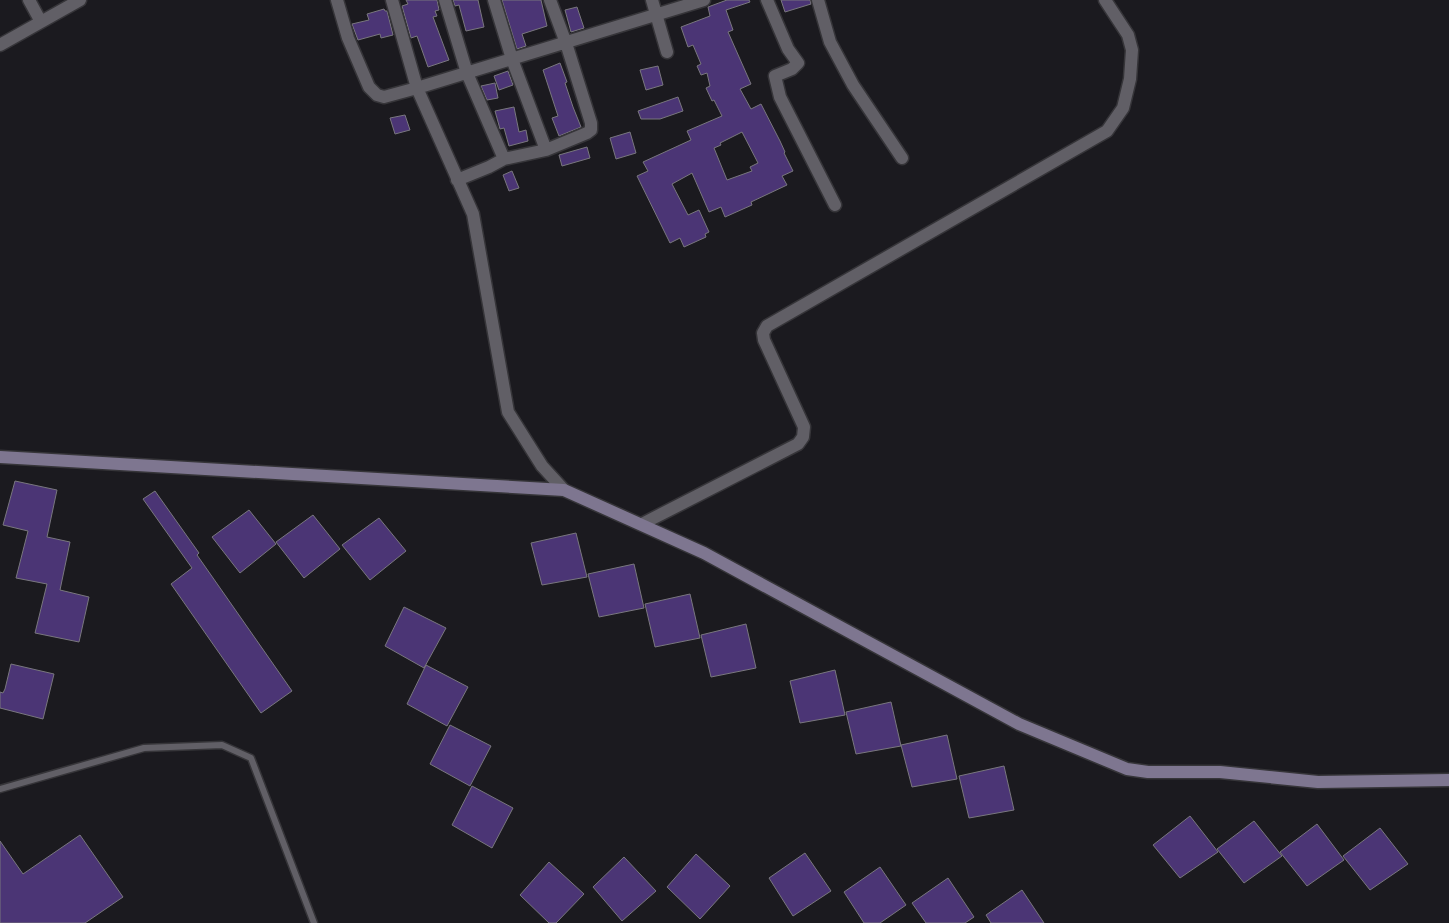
<svg xmlns="http://www.w3.org/2000/svg" width="1449" height="923" font-family="Lato,sans-serif">
<rect width="100%" height="100%" fill="#1b1a1f"/>
<path fill="#4b3575" stroke="#79777e" fill-rule="evenodd" d="M 406,0 L 437,0 L 439,10 L 435,11 L 437,16 L 433,17 L 449,60 L 428,67 L 417,36 L 411,38 L 402,6 L 408,4 Z
M 453,0 L 478,0 L 484,27 L 466,31 L 459,5 L 455,6 Z
M 502,0 L 541,0 L 547,26 L 522,34 L 526,46 L 517,49 Z
M 727,0 L 749,0 L 750,2 L 726,10 L 733,30 L 728,32 L 751,84 L 740,89 L 751,109 L 761,104 L 780,141 L 785,152 L 784,153 L 793,171 L 782,176 L 787,185 L 751,202 L 752,205 L 725,217 L 721,207 L 709,212 L 692,173 L 672,184 L 688,215 L 699,210 L 709,232 L 705,234 L 706,237 L 684,247 L 680,238 L 670,243 L 637,176 L 648,171 L 643,162 L 691,140 L 687,131 L 722,116 L 714,100 L 712,101 L 706,88 L 710,86 L 707,73 L 701,75 L 697,66 L 701,64 L 693,45 L 688,47 L 681,27 L 710,16 L 708,7 ZM 742,132 L 758,163 L 750,167 L 752,171 L 727,180 L 714,148 L 721,145 L 720,143 Z
M 781,0 L 810,0 L 811,4 L 785,12 Z
M 577,7 L 584,28 L 571,32 L 565,10 Z
M 384,9 L 385,11 L 387,11 L 393,35 L 381,38 L 380,34 L 358,40 L 352,24 L 369,20 L 367,14 Z
M 560,63 L 567,82 L 565,83 L 573,107 L 581,127 L 559,136 L 552,118 L 558,116 L 543,70 Z
M 658,66 L 663,85 L 646,90 L 640,70 Z
M 508,71 L 513,85 L 499,90 L 494,76 Z
M 495,83 L 498,98 L 487,100 L 481,86 Z
M 678,97 L 683,111 L 660,119 L 641,119 L 638,111 Z
M 514,107 L 519,132 L 526,130 L 528,141 L 509,146 L 504,128 L 500,129 L 495,111 Z
M 405,115 L 410,130 L 395,134 L 390,118 Z
M 630,132 L 636,153 L 616,159 L 610,138 Z
M 587,147 L 590,158 L 562,166 L 559,155 Z
M 512,171 L 519,188 L 509,191 L 503,175 Z
M 15,481 L 57,490 L 47,537 L 70,542 L 60,590 L 89,597 L 79,642 L 35,633 L 47,584 L 16,578 L 28,531 L 3,525 Z
M 155,491 L 199,553 L 197,555 L 292,691 L 261,713 L 171,584 L 192,568 L 143,499 Z
M 249,510 L 276,544 L 240,573 L 212,537 Z
M 313,515 L 340,549 L 304,578 L 276,542 Z
M 379,518 L 406,551 L 370,580 L 342,545 Z
M 576,533 L 587,577 L 542,585 L 531,543 Z
M 634,564 L 644,608 L 599,617 L 588,574 Z
M 690,594 L 700,638 L 655,647 L 645,604 Z
M 404,607 L 446,628 L 424,668 L 385,646 Z
M 746,624 L 756,668 L 711,677 L 701,635 Z
M 11,664 L 54,674 L 43,719 L 0,708 L 0,692 L 3,693 L 5,689 Z
M 426,665 L 468,687 L 447,726 L 407,704 Z
M 835,670 L 845,715 L 800,723 L 790,681 Z
M 891,702 L 901,746 L 856,754 L 846,712 Z
M 450,725 L 491,746 L 470,786 L 430,764 Z
M 947,735 L 957,779 L 912,787 L 901,745 Z
M 1004,766 L 1014,810 L 969,818 L 959,776 Z
M 472,786 L 513,808 L 492,848 L 452,825 Z
M 1190,816 L 1218,852 L 1180,878 L 1153,845 Z
M 1254,821 L 1282,856 L 1244,883 L 1217,849 Z
M 1317,824 L 1344,860 L 1307,886 L 1280,852 Z
M 1380,828 L 1408,864 L 1370,890 L 1343,856 Z
M 80,835 L 123,897 L 85,923 L 0,923 L 0,841 L 23,874 Z
M 805,853 L 831,891 L 793,916 L 769,878 Z
M 696,854 L 730,886 L 700,919 L 667,887 Z
M 624,857 L 656,891 L 622,921 L 593,887 Z
M 549,862 L 584,894 L 556,923 L 549,923 L 520,895 Z
M 880,867 L 906,905 L 880,923 L 864,923 L 844,892 Z
M 948,878 L 974,917 L 965,923 L 926,923 L 912,903 Z
M 1022,890 L 1044,923 L 991,923 L 986,915 Z"/>
<g fill="none" stroke-linecap="round" stroke-linejoin="round">
<defs>
<path id="lane" d="M 0,789 L 144,748 L 222,745 L 251,758 L 314,923"/>
<path id="street" d="M 29,0 L 41,22
M 337,0 L 348,38 L 369,87 L 377,95 L 384,97 L 417,88 L 392,0
M 445,0 L 467,73 L 504,159
M 494,0 L 512,59 L 546,150
M 652,0 L 667,52
M 767,0 L 788,49 L 798,63 L 792,69 L 775,76 L 780,97 L 835,205
M 818,0 L 830,42 L 853,85 L 902,158
M 0,45 L 80,0
M 457,180 L 489,167 L 504,159 L 546,150 L 587,133 L 591,130 L 591,123 L 566,43 L 550,0
M 564,490 L 542,466 L 508,412 L 473,214 L 417,88 L 704,0
M 642,524 L 798,444 L 803,437 L 804,427 L 764,340 L 763,333 L 767,326 L 1107,131 L 1123,108 L 1130,79 L 1132,50 L 1128,35 L 1105,0"/>
<path id="secondary" d="M 0,457 L 564,490 L 704,553 L 1019,724 L 1127,769 L 1148,772 L 1220,772 L 1318,782 L 1449,780"/>
</defs>
<use href="#lane" stroke="#363539" stroke-width="9"/>
<use href="#street" stroke="#363539" stroke-width="15"/>
<use href="#secondary" stroke="#363539" stroke-width="15"/>
<use href="#lane" stroke="#615f66" stroke-width="6"/>
<use href="#street" stroke="#615f66" stroke-width="12"/>
<use href="#secondary" stroke="#7e7690" stroke-width="12"/>
</g>
</svg>
